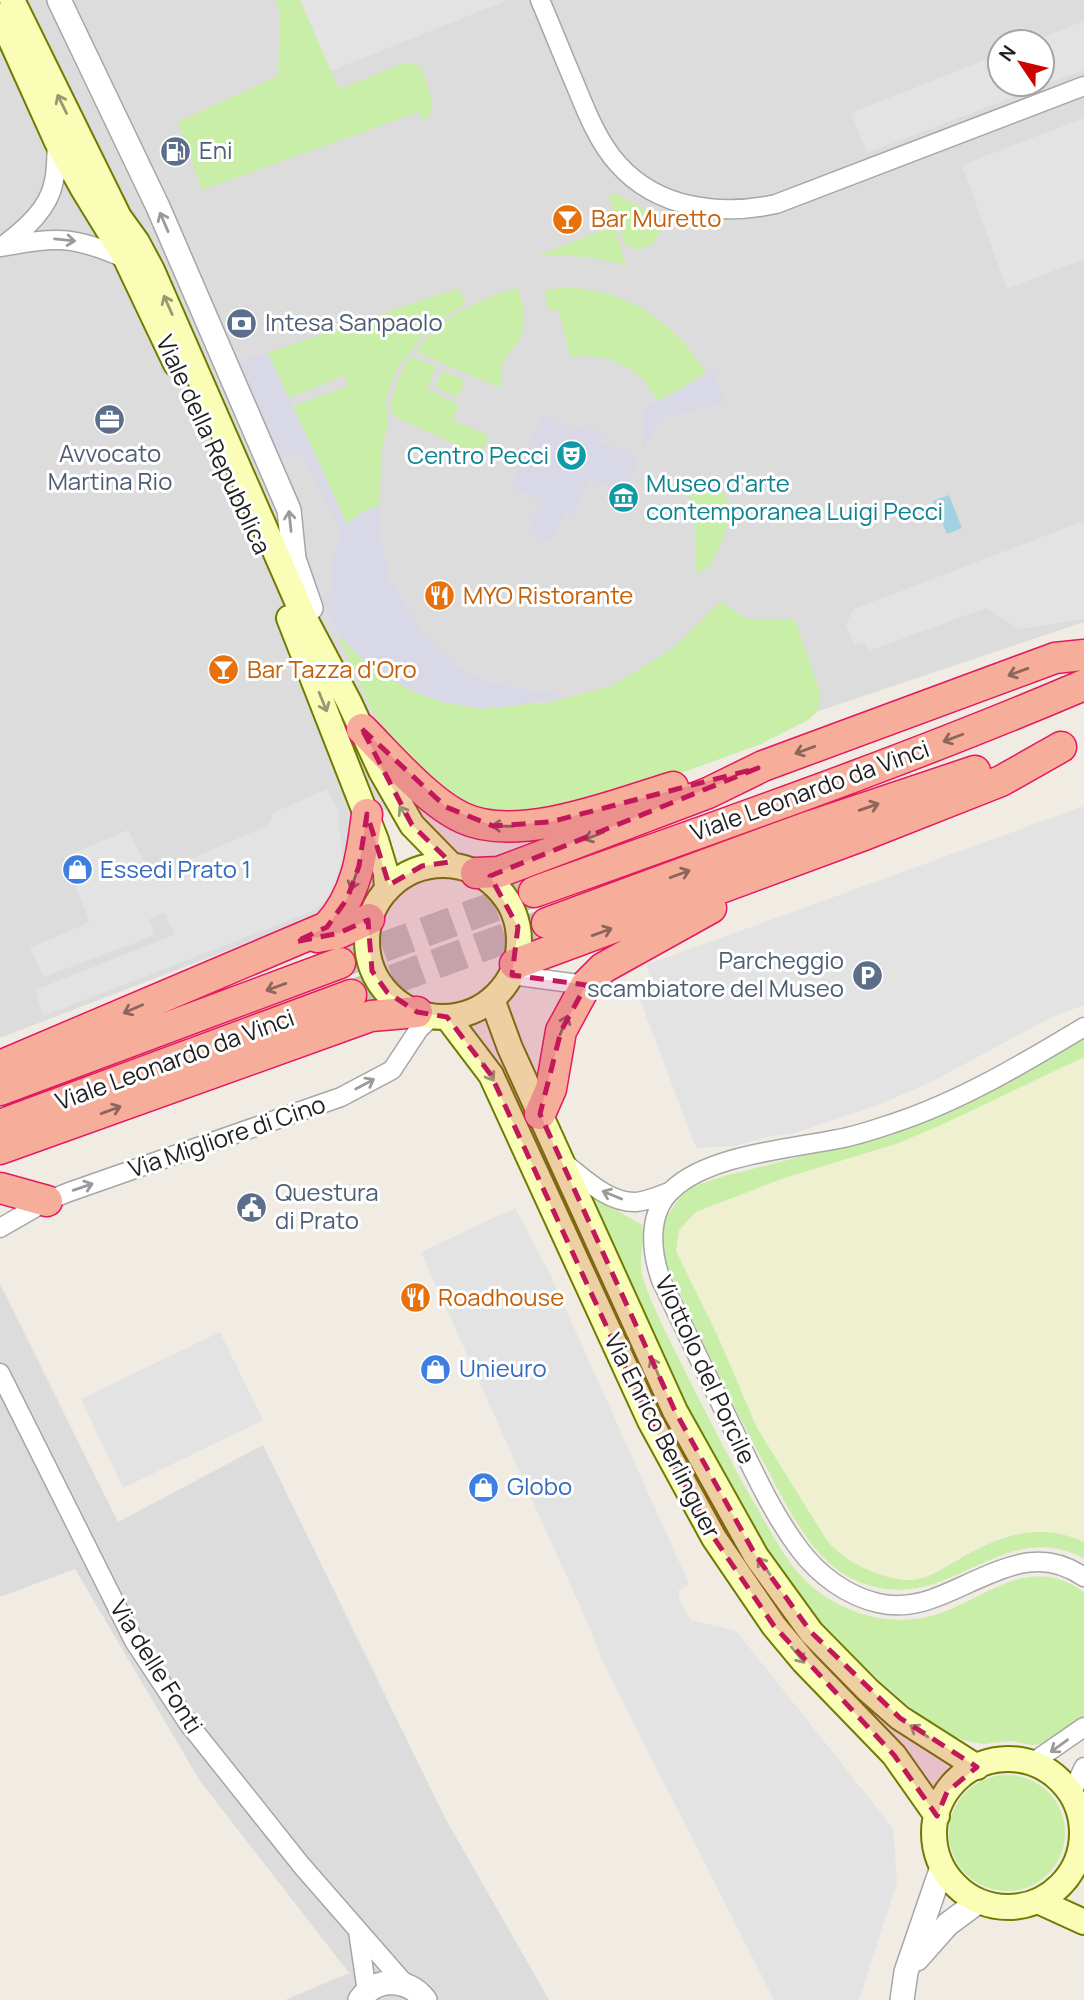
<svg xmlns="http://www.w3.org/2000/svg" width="1084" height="2000" font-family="Manrope,sans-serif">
<rect width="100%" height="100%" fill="#f0ece4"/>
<path fill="#dddcdc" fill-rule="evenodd" d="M 0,0 L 1084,0 L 1084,622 L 646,769 L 454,793 L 367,814 L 343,874 L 317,916 L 0,1038 ZM 1000,42 L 1042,42 L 1042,84 L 1000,84 Z
M 0,1284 L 118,1522 L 263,1445 L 445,1818 L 549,2000 L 285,2000 L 349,1973 L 200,1781 L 75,1569 L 0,1597 Z"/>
<path fill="#eef0cf" d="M 1084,1057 L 1084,1542 L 1070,1536 L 1050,1533 L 1011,1535 L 995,1539 L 932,1573 L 916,1580 L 891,1579 L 863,1568 L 836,1551 L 826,1539 L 757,1428 L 719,1339 L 676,1251 L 679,1230 L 696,1212 L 784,1178 L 939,1126 Z"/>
<path fill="#c9eea7" d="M 275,0 L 300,0 L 339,89 L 404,63 L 412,63 L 421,67 C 426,84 441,109 424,121 L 419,112 L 202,190 L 178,122 L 278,76 L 280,12 Z
M 617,194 L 661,219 C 662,241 645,257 625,244 L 608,195 Z
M 614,226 L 626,265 L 589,257 L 539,255 Z
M 567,287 C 629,291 674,321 706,373 L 673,394 L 657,401 C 641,367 607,352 570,357 L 559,311 L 547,308 L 545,290 Z
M 458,288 L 466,303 L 426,331 L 396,371 L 386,399 L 388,425 L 382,448 L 379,506 L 368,509 L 347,524 L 293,406 L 349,386 L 345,375 L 289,398 L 267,353 Z
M 517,288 C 526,308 528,328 515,347 C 510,353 503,358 502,366 C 500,375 505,374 500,388 L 416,352 C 436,319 481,298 517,288 Z
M 411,356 L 436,367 L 427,389 L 459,405 L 453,420 L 489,436 L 480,456 L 396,417 L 391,411 C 392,392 400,371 411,356 Z
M 443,370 L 465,381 L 458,397 L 435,387 Z
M 681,478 C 695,484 710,483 723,493 C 739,506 720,551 710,565 C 707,569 700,571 696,574 L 694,509 Z
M 720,602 L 749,620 L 795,620 L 820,692 L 818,711 L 808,720 L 761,744 L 684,772 L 525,819 L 474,815 L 388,745 L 337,634 L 367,665 L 417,693 L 442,701 L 548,703 L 611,686 L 671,650 Z
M 1084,1037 L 1084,1057 L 939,1126 L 896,1144 L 784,1178 L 696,1212 L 679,1230 L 676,1251 L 719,1339 L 757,1428 L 826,1539 C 838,1555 854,1564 873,1572 C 886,1577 900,1581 914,1580 C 929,1578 945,1567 958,1560 C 998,1536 1039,1521 1084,1542 L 1084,1558 C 1024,1529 988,1566 933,1584 C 902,1594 870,1591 842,1573 C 806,1549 785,1502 765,1465 C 728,1397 695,1326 662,1255 L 662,1231 L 666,1218 L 681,1196 L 692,1187 L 724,1176 L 823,1151 Z
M 594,1199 L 598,1199 L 642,1225 C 646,1242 637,1260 643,1278 C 654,1312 673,1346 689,1379 C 712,1425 735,1470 761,1515 C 775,1539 788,1565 809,1584 C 839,1611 882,1625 922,1618 C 981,1607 1023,1549 1084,1592 L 1084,1717 L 1074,1728 L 1044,1744 L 1031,1745 L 1011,1741 L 984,1744 L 971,1742 L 948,1735 L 927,1722 L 842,1648 L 815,1617 L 757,1535 L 704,1440 L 592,1201 Z
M949 1833a58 58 0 1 1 116 0a58 58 0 1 1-116 0Z"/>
<path fill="#e3e3e3" d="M 300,0 L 508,0 L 331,71 Z
M 1084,21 L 1084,70 L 867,153 L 851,113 L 1000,54 L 1000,84 L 1042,84 L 1042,42 L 1032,42 Z
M 1084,118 L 1084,259 L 1007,289 L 962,165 Z
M 1084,521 L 1084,619 L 1019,629 L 986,608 L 869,651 L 865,642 L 854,645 L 846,624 L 854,609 Z
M 327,789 L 338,811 L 342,859 L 336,879 L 325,902 L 308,913 L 43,1016 L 35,990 L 174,935 L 165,913 L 149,919 L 155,935 L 44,977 L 30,948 L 90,922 L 64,857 L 128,830 L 151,876 L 267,826 L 275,812 Z
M 1084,806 L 1084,1005 L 1048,1019 L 931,1082 L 876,1106 L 791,1134 L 770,1136 L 735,1146 L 696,1148 L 637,992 L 653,985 L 646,965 Z
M 515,1208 L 549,1272 L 689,1584 L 678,1591 L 680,1601 L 691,1620 L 736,1631 L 893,1828 L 897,1882 L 859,2000 L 774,2000 L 604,1664 L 592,1633 L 421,1252 Z
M 220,1332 L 263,1420 L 123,1488 L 81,1399 Z"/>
<path fill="#d9d8e6" d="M 267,352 L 347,524 L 360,513 L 379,506 L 383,551 L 389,575 L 386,577 L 389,584 L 393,583 L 418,627 L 433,645 L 456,665 L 486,681 L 532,691 L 565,693 L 522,705 L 481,709 L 442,702 L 417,693 L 385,677 L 367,664 L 338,634 L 322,598 L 333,593 L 330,572 L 332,558 L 341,532 L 299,452 L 281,459 L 258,415 L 239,362 Z
M 715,370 L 724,403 L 660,419 L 643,451 L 642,410 Z
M 542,415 L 575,432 L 585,425 L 594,426 L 602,435 L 601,442 L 639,459 L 623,494 L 590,479 L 573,515 L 565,512 L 551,543 L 527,532 L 541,501 L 510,487 Z"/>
<path fill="#a2d2e1" d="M 949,495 L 962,528 L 947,534 L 933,501 Z"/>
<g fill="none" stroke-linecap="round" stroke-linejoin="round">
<path stroke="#c6c3bd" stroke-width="30" stroke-dasharray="30 15" stroke-linecap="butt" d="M 340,963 L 534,892
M 351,995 L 547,923"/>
<defs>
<path id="minor" d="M 540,0 C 552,28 563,56 575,84 C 586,111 598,142 618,164 C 658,209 720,216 776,204 L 1084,86
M 4,245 C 25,229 49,209 54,181 C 57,168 56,155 57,142
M 1,247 C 57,237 72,235 126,259
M 511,975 L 586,985
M 1084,1027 C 1024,1063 961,1101 894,1123 C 876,1129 856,1136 838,1139 C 789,1149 708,1155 672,1190 C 647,1213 651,1252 661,1280 C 685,1330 709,1379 733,1429 C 753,1470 772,1513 800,1550 C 819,1575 847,1596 878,1603 C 911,1611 939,1597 969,1583 C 1010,1565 1043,1549 1084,1577
M 563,1162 C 584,1178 608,1203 636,1202 C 647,1201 658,1196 669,1192
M 0,1228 L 47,1201 L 69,1192 L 341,1097 L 392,1070 L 419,1029 L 432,1017
M 0,1373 L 134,1641 L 188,1723 L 302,1866 L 405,1984
M 1032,1763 L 1084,1727
M 1071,1794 L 1084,1767
M 358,1931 L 367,1992"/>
<path id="tertiary" d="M 59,0 L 158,207 L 289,510 L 294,559 L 311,608
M 917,1959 L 948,1924 L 979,1901
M 360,2000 C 376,1976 408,1978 425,2000
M 902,2000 L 906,1972 L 942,1867"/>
<path id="secondary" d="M 12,0 L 119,217 L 137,242 L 152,270 L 303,615 L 349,702 L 381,771 L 412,825 L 451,865
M 0,16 L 57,142 L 83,189 L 126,259 L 176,364
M 289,618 L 376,840 L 386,873 L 387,890
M367 941a76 76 0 1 1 152 0a76 76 0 1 1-152 0Z
M 492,999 L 510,1048 L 675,1411 L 756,1556 L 811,1632 L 868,1690 L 900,1718 L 977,1767
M 447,1017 L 491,1075 L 650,1421 L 714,1538 L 774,1626 L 804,1662 L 894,1755 L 937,1816
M934 1833a74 74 0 1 1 148 0a74 74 0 1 1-148 0Z
M 1038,1901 L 1084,1922"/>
<path id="trunk" d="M 362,729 C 389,756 428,802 463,818 C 518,844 617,804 673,787
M 476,873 L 499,872 L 708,793 L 763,766 L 1055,658 L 1084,655
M 534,892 C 718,826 904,762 1084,685
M 547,923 L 805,828 L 975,771
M 317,937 L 339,933 L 369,919
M 515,964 L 864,835 L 1001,781 L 1061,747
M 0,1066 L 327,927 C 357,895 362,855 367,814
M 0,1090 L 340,963
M 540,1114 L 551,1089 L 561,1031 L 586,985 L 603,968 L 711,908
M 0,1125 L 351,995
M 0,1149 L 371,1016 L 417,1012
M 0,1188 L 47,1201"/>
</defs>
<use href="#minor" stroke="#a6a6a6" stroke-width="21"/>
<use href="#tertiary" stroke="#a6a6a6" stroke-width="26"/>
<use href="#secondary" stroke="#6e7c00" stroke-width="28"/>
<use href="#trunk" stroke="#e6195f" stroke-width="33"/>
<use href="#minor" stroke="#fff" stroke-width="18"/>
<use href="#tertiary" stroke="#fff" stroke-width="23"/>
<use href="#secondary" stroke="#f9fdb5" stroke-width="24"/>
<use href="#trunk" stroke="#f6ae9a" stroke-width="30"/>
</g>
<defs><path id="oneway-shaft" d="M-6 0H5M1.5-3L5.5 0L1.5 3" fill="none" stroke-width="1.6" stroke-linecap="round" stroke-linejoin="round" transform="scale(1.75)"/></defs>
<g stroke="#979972">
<use href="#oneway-shaft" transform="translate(62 104) rotate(-116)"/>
<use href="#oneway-shaft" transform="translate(168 305) rotate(-114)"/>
<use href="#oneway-shaft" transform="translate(323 702) rotate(68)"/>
<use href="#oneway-shaft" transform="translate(405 815) rotate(-122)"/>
<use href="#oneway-shaft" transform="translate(488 1072) rotate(57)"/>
<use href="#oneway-shaft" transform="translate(655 1367) rotate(-114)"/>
<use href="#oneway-shaft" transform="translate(764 1566) rotate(-126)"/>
<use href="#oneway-shaft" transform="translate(798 1655) rotate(50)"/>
<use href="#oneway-shaft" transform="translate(919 1731) rotate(-147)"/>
</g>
<g stroke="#9a9a9a">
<use href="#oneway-shaft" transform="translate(164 222) rotate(-113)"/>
<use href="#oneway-shaft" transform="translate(65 240) rotate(6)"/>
<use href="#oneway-shaft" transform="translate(290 521) rotate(-96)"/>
<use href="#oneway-shaft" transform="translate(365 1084) rotate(-28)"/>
<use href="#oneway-shaft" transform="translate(83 1187) rotate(-19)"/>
<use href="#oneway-shaft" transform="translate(612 1195) rotate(-158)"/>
<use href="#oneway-shaft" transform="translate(1059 1746) rotate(144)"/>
</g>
<g stroke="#8a665c">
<use href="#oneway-shaft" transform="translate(1018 672) rotate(160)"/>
<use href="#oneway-shaft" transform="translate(953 738) rotate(159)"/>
<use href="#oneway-shaft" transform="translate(805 750) rotate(160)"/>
<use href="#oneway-shaft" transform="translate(869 807) rotate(-19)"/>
<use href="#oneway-shaft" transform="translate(502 826) rotate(-178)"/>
<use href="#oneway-shaft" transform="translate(594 836) rotate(159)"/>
<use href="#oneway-shaft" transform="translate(680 874) rotate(-20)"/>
<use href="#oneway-shaft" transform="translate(354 880) rotate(109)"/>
<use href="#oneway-shaft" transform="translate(602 932) rotate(-20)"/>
<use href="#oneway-shaft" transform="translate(276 987) rotate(160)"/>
<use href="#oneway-shaft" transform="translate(133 1009) rotate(156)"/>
<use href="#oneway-shaft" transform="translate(564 1025) rotate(-68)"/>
<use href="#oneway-shaft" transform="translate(111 1110) rotate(-20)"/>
</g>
<path fill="#c2185b" fill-opacity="0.2" stroke="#c2185b" stroke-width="5" stroke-dasharray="14 9" stroke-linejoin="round" d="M 362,729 L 446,807 L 493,826 L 550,822 L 758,768 L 490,876 L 518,927 L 512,975 L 586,985 L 561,1031 L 540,1114 L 675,1411 L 756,1556 L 811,1632 L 900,1718 L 977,1767 L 947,1792 L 937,1816 L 894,1755 L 774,1626 L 714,1538 L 650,1421 L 491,1075 L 447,1017 L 417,1012 L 387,992 L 372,971 L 368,920 L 339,933 L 295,942 L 327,927 L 347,899 L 359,866 L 367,814 L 389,885 L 422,866 L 450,862 L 412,825 Z"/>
<defs>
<symbol id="fuel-disc" viewBox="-11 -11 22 22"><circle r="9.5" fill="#5c6f8a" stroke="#fff"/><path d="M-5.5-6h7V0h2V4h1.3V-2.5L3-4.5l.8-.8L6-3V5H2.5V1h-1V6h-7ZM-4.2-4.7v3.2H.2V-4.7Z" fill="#fff"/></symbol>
<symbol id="bar-disc" viewBox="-11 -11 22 22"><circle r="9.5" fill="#e8710a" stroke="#fff"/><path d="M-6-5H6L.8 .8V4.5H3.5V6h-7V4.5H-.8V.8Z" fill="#fff"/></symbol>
<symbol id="bank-disc" viewBox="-11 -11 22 22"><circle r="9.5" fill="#5c6f8a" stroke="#fff"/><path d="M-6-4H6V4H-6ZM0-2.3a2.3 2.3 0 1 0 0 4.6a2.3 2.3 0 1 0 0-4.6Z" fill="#fff"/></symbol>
<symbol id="office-disc" viewBox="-11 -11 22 22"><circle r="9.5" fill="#5c6f8a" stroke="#fff"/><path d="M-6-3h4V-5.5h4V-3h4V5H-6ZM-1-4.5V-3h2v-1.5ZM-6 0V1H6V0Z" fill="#fff"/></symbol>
<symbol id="theatre-disc" viewBox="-11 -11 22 22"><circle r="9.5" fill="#0f9aa8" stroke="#fff"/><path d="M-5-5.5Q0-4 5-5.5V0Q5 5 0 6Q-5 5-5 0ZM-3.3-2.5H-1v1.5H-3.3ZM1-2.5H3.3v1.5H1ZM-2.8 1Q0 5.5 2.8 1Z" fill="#fff"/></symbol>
<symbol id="museum-disc" viewBox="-11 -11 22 22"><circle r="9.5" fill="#0f9aa8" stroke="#fff"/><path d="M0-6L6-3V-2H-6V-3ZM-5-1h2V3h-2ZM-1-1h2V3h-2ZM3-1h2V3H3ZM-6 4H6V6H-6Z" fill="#fff"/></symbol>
<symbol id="restaurant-disc" viewBox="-11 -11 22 22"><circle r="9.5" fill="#e8710a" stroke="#fff"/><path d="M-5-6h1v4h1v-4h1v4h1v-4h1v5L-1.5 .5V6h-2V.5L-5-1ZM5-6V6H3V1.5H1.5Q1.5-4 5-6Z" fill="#fff"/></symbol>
<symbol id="shop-disc" viewBox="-11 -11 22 22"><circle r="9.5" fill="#3f7fe0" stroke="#fff"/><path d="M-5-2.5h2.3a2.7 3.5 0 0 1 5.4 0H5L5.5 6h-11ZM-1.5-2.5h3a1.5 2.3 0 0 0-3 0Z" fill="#fff"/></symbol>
<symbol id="parking-disc" viewBox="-11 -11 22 22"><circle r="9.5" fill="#5c6f8a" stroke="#fff"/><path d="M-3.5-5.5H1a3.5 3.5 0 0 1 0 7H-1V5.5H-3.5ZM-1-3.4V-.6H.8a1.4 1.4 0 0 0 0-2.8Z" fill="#fff"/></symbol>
<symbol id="civic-disc" viewBox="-11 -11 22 22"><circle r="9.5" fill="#5c6f8a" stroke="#fff"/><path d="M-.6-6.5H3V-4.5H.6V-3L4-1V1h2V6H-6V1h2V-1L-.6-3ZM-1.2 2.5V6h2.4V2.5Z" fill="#fff"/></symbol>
</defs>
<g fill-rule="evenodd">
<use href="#fuel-disc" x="158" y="134" width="35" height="35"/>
<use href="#bar-disc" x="550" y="202" width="35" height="35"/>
<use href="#bank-disc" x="224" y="306" width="35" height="35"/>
<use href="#office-disc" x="92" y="402" width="35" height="35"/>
<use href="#theatre-disc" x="554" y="438" width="35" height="35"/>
<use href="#museum-disc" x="606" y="480" width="35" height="35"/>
<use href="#restaurant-disc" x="422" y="578" width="35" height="35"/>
<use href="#bar-disc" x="206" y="652" width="35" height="35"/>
<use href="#shop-disc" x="60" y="852" width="35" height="35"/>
<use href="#parking-disc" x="850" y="958" width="35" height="35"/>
<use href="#civic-disc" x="234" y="1190" width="35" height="35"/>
<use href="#restaurant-disc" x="398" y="1280" width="35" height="35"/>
<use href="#shop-disc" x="418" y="1352" width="35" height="35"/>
<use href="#shop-disc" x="466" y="1470" width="35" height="35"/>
</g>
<g text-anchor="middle" stroke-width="6" stroke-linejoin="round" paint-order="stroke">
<g font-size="24" fill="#4e5e75" stroke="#fff" text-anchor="start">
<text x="199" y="159">Eni</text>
<text x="265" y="331">Intesa Sanpaolo</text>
<text x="110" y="462" text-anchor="middle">Avvocato<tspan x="110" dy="28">Martina Rio</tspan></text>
<text x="844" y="969" text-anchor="end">Parcheggio<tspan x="844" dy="28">scambiatore del Museo</tspan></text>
<text x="275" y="1201">Questura<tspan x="275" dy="28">di Prato</tspan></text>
</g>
<g font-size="24" fill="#c56008" stroke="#fff" text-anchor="start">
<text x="591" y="227">Bar Muretto</text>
<text x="463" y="604">MYO Ristorante</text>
<text x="247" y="678">Bar Tazza d'Oro</text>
<text x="438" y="1306">Roadhouse</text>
</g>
<g font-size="24" fill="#1f1f1f" stroke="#fff">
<text transform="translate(213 445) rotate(65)" y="8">Viale della Repubblica</text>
<text transform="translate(810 791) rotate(-20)" y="8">Viale Leonardo da Vinci</text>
<text transform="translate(175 1060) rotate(-20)" y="8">Viale Leonardo da Vinci</text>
<text transform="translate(227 1137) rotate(-19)" y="8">Via Migliore di Cino</text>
<text transform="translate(705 1370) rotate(65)" y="8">Viottolo del Porcile</text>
<text transform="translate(662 1436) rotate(63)" y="8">Via Enrico Berlinguer</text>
<text transform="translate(156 1667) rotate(58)" y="8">Via delle Fonti</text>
</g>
<g font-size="24" fill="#0d838f" stroke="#fff" text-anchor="end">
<text x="549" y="464">Centro Pecci</text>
<text x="646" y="492" text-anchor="start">Museo d'arte<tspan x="646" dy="28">contemporanea Luigi Pecci</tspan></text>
</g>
<g font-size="24" fill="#366cbe" stroke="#fff" text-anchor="start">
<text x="100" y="878">Essedi Prato 1</text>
<text x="459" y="1377">Unieuro</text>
<text x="507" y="1495">Globo</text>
</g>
</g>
<g transform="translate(1021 63) rotate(305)"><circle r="33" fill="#ffffff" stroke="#a5a5a5" stroke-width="2"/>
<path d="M0-5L12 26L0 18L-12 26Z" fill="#ce0100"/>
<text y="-10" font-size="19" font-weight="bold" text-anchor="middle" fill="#1f1f1f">N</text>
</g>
</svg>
